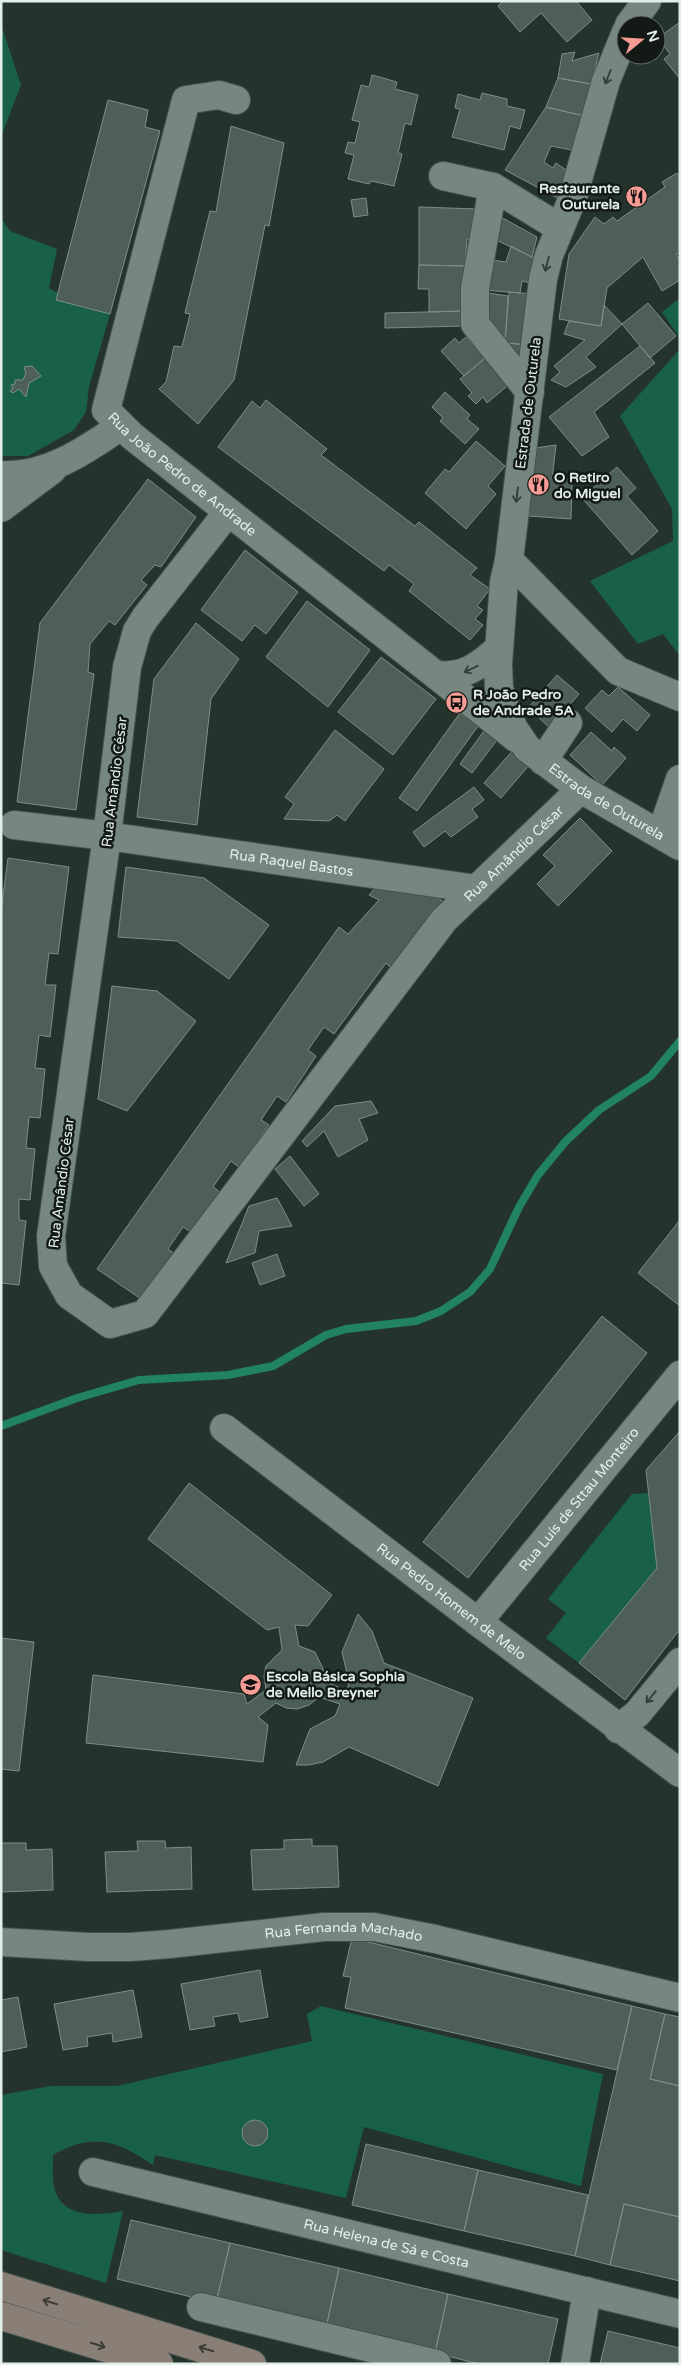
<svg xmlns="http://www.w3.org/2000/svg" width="681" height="2365" font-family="'Varela Round',sans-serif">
<rect width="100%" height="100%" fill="#24342d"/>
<path fill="#196048" d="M 1,24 L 21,85 L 1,137 Z
M 1,218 L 10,231 L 57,249 L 49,288 L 58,293 L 56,300 L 110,314 L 89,387 L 86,412 L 74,430 L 28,456 L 1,456 Z
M 680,298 L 680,338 L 662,312 Z
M 679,350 L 680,351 L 680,656 L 663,634 L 638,644 L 590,581 L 673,541 L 672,509 L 620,416 Z
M 648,1493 L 657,1568 L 579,1663 L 546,1638 L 566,1613 L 548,1599 L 632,1494 Z
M 321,2006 L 603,2074 L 581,2186 L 364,2127 L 346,2198 L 155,2155 L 153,2165 C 117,2140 92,2132 53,2155 C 53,2165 52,2177 54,2186 C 60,2219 98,2216 123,2211 L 106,2283 L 1,2250 L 1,2095 L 51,2086 L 117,2086 L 312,2041 L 307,2014 Z"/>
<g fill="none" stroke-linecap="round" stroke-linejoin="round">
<path stroke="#218362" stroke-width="8" d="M 1,1426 L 77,1398 L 139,1380 L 228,1375 L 273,1366 L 326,1335 L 346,1329 L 416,1321 L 441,1311 L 470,1292 L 490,1269 L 519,1207 L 538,1175 L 565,1142 L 599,1110 L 651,1076 L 680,1041"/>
</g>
<path fill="#4e5f57" stroke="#7c8e85" d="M 503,1 L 576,1 L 592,20 L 567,42 L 541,13 L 520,32 L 498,6 Z
M 680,22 L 680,79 L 664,59 L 670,54 L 658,38 Z
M 575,52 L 572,61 L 599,53 L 591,84 L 558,78 L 562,54 Z
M 372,75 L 397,82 L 395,89 L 418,95 L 411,125 L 405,123 L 398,153 L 402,154 L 394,186 L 371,181 L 369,184 L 348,179 L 354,155 L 345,153 L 348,142 L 355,143 L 360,122 L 352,120 L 361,85 L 369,87 Z
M 558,78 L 591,84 L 584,116 L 546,107 Z
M 482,93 L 507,99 L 507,106 L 525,110 L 520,129 L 510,126 L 504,150 L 452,137 L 460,109 L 455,108 L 458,94 L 480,100 Z
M 108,100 L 148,110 L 145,127 L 160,131 L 110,314 L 56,300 Z
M 546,107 L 584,116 L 577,151 L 551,146 L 544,162 L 553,168 L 556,163 L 575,176 L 563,201 L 505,170 Z
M 231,126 L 284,143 L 269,226 L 265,225 L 234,380 L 198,424 L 159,389 L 166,382 L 174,346 L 182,347 L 190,314 L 185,313 L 210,211 L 216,212 Z
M 677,173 L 680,177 L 680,253 L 676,254 L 680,261 L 680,280 L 662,291 L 643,257 L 607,288 L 601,326 L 559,319 L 569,254 L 595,217 L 604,224 L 613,217 L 617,221 L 665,187 L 662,182 Z
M 366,198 L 368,215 L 354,217 L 351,200 Z
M 419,207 L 477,209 L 477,240 L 467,239 L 465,266 L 419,265 Z
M 499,216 L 537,237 L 532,257 L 490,237 Z
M 511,246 L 541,262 L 535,284 L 522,281 L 520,293 L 484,290 L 486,259 L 506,262 Z
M 419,265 L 465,266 L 465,311 L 429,312 L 429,289 L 418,289 Z
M 481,292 L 508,296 L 505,343 L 530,345 L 528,377 L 481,320 Z
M 509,292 L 534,294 L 530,345 L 505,343 Z
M 648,303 L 676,336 L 650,358 L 622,324 Z
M 604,305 L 622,324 L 586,357 L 596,367 L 566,387 L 551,380 L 560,372 L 554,366 L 585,340 L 564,334 L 569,321 L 601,326 Z
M 465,311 L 465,326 L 385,328 L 385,313 Z
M 466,337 L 485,358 L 464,376 L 441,351 L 455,338 L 459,343 Z
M 640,346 L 655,363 L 594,412 L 609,437 L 582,456 L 549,417 Z
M 489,355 L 512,382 L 487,403 L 483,397 L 476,404 L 468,396 L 472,393 L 460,379 Z
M 32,366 L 41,376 L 29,383 L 26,397 L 19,389 L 13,393 L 10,391 L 13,388 L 11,385 L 15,384 L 15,380 L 23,380 L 26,373 L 24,367 Z
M 445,392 L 470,415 L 467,419 L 479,429 L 465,444 L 440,421 L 443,418 L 432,407 Z
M 266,400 L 327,449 L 321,455 L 415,526 L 419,522 L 477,568 L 470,575 L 490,589 L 477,606 L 483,610 L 475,619 L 483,625 L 470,640 L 409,591 L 414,584 L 389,565 L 384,571 L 218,447 L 252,401 L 260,408 Z
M 476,441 L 505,466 L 488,486 L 496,494 L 466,529 L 425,493 L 445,469 L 449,472 Z
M 556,445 L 552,479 L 572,479 L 571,519 L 529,516 L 535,448 Z
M 617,467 L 636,488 L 627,496 L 658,531 L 632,555 L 582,498 Z
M 148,479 L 196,517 L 161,567 L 155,565 L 141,580 L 147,585 L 115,625 L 109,621 L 90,644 L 88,672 L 94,674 L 76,810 L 17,802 L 40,623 Z
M 245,550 L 298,592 L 266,634 L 255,625 L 242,641 L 201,610 Z
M 307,601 L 370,650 L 328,707 L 266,657 Z
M 196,623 L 239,659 L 211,699 L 197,825 L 137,817 L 154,679 Z
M 381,657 L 436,699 L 393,755 L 338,712 Z
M 557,675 L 579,694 L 550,728 L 528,708 Z
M 618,687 L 650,715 L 637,731 L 623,719 L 612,732 L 585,708 L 602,690 L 609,696 Z
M 460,713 L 478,726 L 417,811 L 399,798 Z
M 335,730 L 384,769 L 345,821 L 337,815 L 329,821 L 284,819 L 294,804 L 285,797 Z
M 484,731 L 497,740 L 472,773 L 460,764 Z
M 591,732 L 612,751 L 614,747 L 626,758 L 602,785 L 570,755 Z
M 515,748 L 531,763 L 501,798 L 484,783 Z
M 474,787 L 484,800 L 472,809 L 478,817 L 451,837 L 445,831 L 424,847 L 413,832 Z
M 580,818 L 612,851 L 558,906 L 537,884 L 555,866 L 543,855 Z
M 8,858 L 69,867 L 58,954 L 49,953 L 45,985 L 56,985 L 50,1037 L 39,1035 L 35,1068 L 45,1069 L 40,1118 L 29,1117 L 26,1148 L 35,1149 L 30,1200 L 19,1199 L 19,1220 L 26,1221 L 19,1285 L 1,1283 L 1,912 Z
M 126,867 L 204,878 L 269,925 L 229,979 L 177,941 L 118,937 Z
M 378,885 L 430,892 L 445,903 L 392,969 L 386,963 L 334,1034 L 324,1027 L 308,1050 L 316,1056 L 286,1102 L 277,1096 L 261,1120 L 269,1125 L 240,1168 L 231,1161 L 213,1187 L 220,1192 L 193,1233 L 183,1227 L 168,1249 L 175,1254 L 144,1301 L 97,1269 L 339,927 L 348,934 L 379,900 L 369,895 Z
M 112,986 L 157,991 L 196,1021 L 127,1111 L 98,1099 Z
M 371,1101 L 378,1113 L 359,1119 L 368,1140 L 338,1157 L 324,1131 L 307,1147 L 302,1141 L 335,1106 Z
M 290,1156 L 319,1194 L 304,1206 L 275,1169 Z
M 277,1198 L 292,1226 L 259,1231 L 255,1253 L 226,1263 L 249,1206 Z
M 680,1220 L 680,1306 L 638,1273 Z
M 277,1254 L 285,1276 L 260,1285 L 252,1263 Z
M 602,1316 L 647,1353 L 468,1578 L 423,1542 Z
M 680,1431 L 680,1629 L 625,1700 L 579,1663 L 657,1568 L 646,1470 Z
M 189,1483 L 332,1595 L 308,1626 L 295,1625 L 299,1646 L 315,1652 L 324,1671 L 325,1681 L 347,1691 L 349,1682 L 342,1652 L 358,1614 L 372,1631 L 384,1663 L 473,1698 L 438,1786 L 349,1747 L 323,1762 L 309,1765 L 296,1765 L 310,1729 L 335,1716 L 340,1704 L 319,1697 L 309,1705 L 297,1709 L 286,1708 L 276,1703 L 258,1717 L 268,1725 L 263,1762 L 86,1743 L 93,1675 L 244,1694 L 247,1704 L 266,1690 L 264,1676 L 266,1666 L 282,1650 L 279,1627 L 267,1630 L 148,1539 Z
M 1,1638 L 34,1642 L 19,1771 L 1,1769 Z
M 312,1839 L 312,1846 L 337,1846 L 339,1887 L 253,1890 L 251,1850 L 284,1849 L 284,1840 Z
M 137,1841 L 165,1841 L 166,1848 L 191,1847 L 192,1889 L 107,1892 L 105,1852 L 138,1851 Z
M 1,1843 L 26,1843 L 26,1850 L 52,1849 L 53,1890 L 1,1892 Z
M 352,1938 L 632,2006 L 617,2070 L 345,2008 L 351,1977 L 343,1976 Z
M 260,1970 L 268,2017 L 240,2022 L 238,2013 L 213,2017 L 215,2026 L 190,2030 L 181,1984 Z
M 133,1990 L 142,2037 L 113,2042 L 112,2033 L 87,2037 L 88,2046 L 63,2050 L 54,2004 Z
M 18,1997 L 27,2047 L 1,2052 L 1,2000 Z
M 632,2006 L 665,2014 L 650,2079 L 680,2086 L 680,2217 L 624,2204 L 610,2265 L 575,2256 Z
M 665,2014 L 680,2017 L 680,2086 L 650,2079 Z
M242 2133a13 13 0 1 1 26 0a13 13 0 1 1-26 0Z
M 366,2144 L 478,2170 L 464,2231 L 352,2205 Z
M 478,2170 L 588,2195 L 575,2256 L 464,2231 Z
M 624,2204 L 680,2217 L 680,2281 L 610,2265 Z
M 131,2220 L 230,2243 L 216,2303 L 117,2279 Z
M 230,2243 L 339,2268 L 326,2328 L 216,2303 Z
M 339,2268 L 448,2294 L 435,2353 L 326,2328 Z
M 448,2294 L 558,2319 L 548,2364 L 479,2364 L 435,2353 Z
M 608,2331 L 680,2348 L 680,2364 L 600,2364 Z"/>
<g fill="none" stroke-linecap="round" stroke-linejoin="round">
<defs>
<g id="street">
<path d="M 629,25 L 647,1"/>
<path id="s1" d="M 626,32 L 606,81 L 573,197 L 549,255 L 543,279 L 509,560 L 504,582 L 498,664 L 499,688 L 506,711 L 514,729 L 527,748 L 581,789 L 680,846"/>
<path id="s2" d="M 236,100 L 219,95 L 186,100 L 106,410 L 132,436 L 516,738"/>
<path d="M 443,176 L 493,187 L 560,228"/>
<path d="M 493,187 L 475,288 L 475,324 L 530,392"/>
<path d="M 1,475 C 46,478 86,450 121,426"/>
<path d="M 1,508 L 52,470"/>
<path id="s3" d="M 228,512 L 145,618 L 137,631 L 127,667 L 107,836 L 51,1236 L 53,1266 L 69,1295 L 110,1324 L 145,1314 L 444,920 L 581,789"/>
<path d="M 509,560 L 618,671 L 680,697"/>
<path d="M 436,675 C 463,678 480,666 499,648"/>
<path d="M 543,761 L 568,723"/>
<path id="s4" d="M 14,825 L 107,836 L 477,889"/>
<path d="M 666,838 L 664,825 L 680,779"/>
<path id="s5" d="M 224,1428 L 478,1622 L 680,1773"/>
<path id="s6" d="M 478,1622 L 680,1375"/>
<path d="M 618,1729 L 637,1714 L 680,1662"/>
<path id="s7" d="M 1,1942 L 88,1947 L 131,1947 L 170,1944 L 324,1927 L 374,1927 L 435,1939 L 680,1998"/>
<path id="s8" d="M 93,2172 L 680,2314"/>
<path d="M 201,2307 L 437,2364"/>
<path d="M 575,2364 L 587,2291"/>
</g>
<path id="secondary" d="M 1,2286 L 252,2364
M 1,2316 L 159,2364"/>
</defs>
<use href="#street" stroke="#44524c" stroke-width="30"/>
<use href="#secondary" stroke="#44524c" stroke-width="30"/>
<use href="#street" stroke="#75877e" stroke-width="28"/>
<use href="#secondary" stroke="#8a7f77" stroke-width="28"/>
</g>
<defs><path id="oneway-shaft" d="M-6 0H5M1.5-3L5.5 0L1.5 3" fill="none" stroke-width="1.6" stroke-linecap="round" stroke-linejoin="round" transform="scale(1.25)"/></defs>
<g stroke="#35403a">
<use href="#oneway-shaft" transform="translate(608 77) rotate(111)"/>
<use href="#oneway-shaft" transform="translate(547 264) rotate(105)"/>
<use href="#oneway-shaft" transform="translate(517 495) rotate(97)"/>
<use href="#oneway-shaft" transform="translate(471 669) rotate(155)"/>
<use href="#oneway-shaft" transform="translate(651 1697) rotate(129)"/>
</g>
<g stroke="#3d3d38">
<use href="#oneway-shaft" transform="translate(50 2302) rotate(-163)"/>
<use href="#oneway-shaft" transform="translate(98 2345) rotate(17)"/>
<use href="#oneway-shaft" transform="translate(206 2349) rotate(-163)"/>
</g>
<defs>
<symbol id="restaurant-disc" viewBox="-11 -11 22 22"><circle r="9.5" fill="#f59c94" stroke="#131a16"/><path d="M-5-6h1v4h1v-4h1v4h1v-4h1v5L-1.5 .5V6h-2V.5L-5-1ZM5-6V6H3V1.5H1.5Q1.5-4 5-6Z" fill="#111"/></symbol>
<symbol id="bus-disc" viewBox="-11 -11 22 22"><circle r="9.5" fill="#f59c94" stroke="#131a16"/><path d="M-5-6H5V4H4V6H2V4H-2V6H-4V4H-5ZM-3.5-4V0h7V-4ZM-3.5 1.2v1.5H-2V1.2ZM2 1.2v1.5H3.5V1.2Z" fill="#111"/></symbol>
<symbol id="school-disc" viewBox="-11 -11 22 22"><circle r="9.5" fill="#f59c94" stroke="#131a16"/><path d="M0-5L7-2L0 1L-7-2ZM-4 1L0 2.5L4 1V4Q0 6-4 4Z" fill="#111"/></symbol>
</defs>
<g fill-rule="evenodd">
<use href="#restaurant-disc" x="624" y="184" width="25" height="25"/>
<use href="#restaurant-disc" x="526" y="472" width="25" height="25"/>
<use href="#bus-disc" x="444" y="690" width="25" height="25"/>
<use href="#school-disc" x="238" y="1672" width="25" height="25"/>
</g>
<g text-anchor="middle" stroke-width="5" stroke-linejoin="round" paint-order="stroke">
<g font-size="14" font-weight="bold" fill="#e4eee9" stroke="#131a16" text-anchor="start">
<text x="620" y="193" text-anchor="end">Restaurante<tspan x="620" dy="16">Outurela</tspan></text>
<text x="554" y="482">O Retiro<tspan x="554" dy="16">do Miguel</tspan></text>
<text x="473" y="699">R João Pedro<tspan x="473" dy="16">de Andrade 5A</tspan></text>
<text x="266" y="1681">Escola Básica Sophia<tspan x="266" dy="16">de Mello Breyner</tspan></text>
</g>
<g font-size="14" fill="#e4eee9" stroke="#131a16">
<text transform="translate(528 403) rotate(-83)" y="5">Estrada de Outurela</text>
<text dy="5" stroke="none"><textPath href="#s2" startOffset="471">Rua João Pedro de Andrade</textPath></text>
<text transform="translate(114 782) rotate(-83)" y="5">Rua Amândio César</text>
<text dy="5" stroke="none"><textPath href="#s1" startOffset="836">Estrada de Outurela</textPath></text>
<text dy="5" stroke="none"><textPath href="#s3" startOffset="1502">Rua Amândio César</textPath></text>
<text dy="5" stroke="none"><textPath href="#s4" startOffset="280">Rua Raquel Bastos</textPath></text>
<text transform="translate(61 1183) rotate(-83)" y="5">Rua Amândio César</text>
<text dy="5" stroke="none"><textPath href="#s6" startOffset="159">Rua Luís de Sttau Monteiro</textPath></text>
<text dy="5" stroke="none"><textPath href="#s5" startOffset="286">Rua Pedro Homem de Melo</textPath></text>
<text dy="5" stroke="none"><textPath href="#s7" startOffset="344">Rua Fernanda Machado</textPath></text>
<text dy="5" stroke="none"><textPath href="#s8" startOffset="302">Rua Helena de Sá e Costa</textPath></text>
</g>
</g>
<rect width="681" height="2365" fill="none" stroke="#e4eee9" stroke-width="5"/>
<g transform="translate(641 40) rotate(72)"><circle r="24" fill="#131a16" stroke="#676f6a"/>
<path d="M0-4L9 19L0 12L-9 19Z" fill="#f59c94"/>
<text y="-8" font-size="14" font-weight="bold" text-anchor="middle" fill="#e4eee9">N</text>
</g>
</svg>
